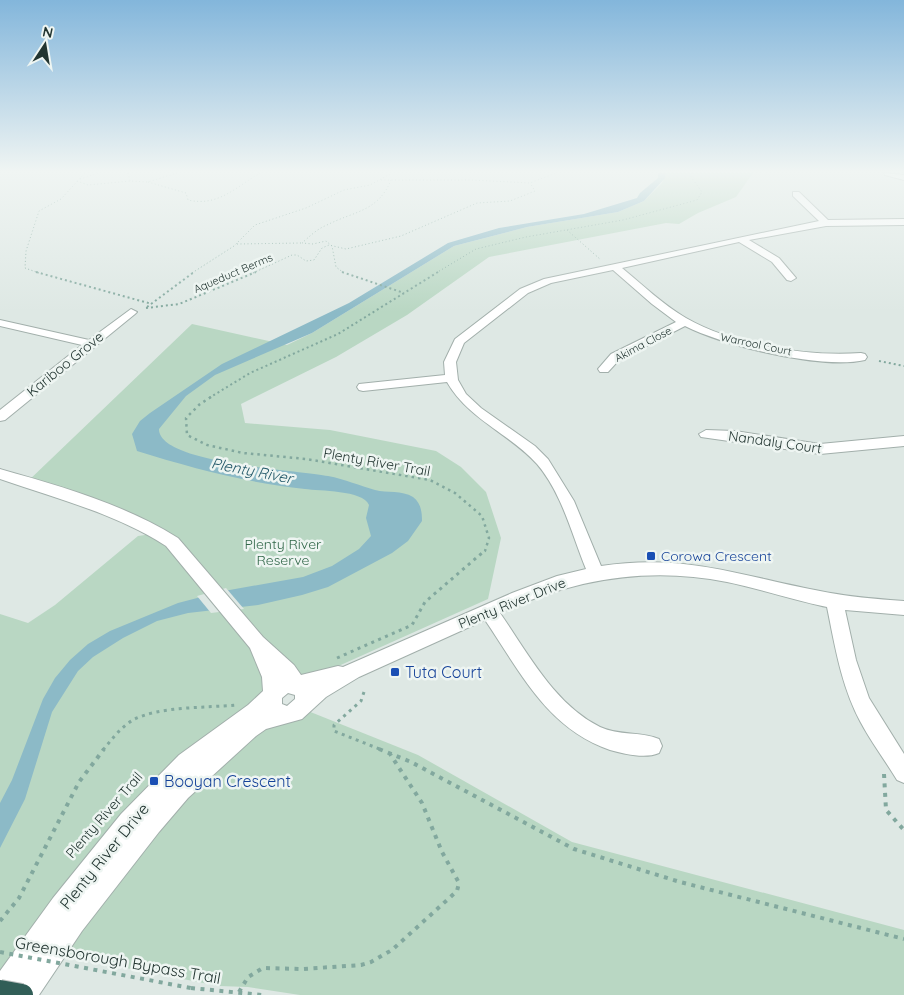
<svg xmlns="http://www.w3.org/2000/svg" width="904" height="995" font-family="Quicksand,sans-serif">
<rect width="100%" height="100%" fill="#dee8e4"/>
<path fill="#b9d7c3" d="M 666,173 L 753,173 L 736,197 L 698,213 L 679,224 L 666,223 L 489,257 L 407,315 L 336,357 L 241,404 L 245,423 L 330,430 L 436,451 L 461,467 L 486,492 L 501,538 L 488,599 L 334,668 L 316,674 L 298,675 L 0,980 L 0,614 L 28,623 L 55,605 L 138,536 L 159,533 L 26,483 L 192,324 L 287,345 L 312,333 L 454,246 L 527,227 L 618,212 L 644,201 L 662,183 Z
M 308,711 L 418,755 L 572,842 L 904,930 L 904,995 L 300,995 L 248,987 L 219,986 L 59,955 L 162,820 L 266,726 L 292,722 Z"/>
<path fill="#8cbac7" d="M 658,173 L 666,173 L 665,178 L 644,201 L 618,212 L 527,227 L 454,246 L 312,333 L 215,375 L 186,396 L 159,429 C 158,464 300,470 328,476 C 345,479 360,486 375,490 C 387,493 402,490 413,497 C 421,503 422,512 422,521 L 408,541 L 392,553 L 328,587 L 302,595 L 258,605 L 188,613 L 157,621 L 123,638 L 93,657 L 78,671 L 52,712 L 25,799 L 0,848 L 0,803 L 12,780 L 43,699 L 55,678 L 70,660 L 88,644 L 110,631 L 178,603 L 224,591 L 303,577 L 332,566 L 359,549 L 371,536 L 366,518 L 369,505 C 363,490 319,491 305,489 C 247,483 192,468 137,451 L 132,434 L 140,421 L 150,413 L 222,364 L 349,303 L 448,243 L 499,228 L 584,214 L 637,198 L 640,193 L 658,178 Z"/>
<path fill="#dee8e4" d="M 226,588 L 244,609 L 211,613 L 197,596 Z"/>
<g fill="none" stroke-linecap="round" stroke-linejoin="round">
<defs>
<path id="minor" d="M 884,173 L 904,175 L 904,180 L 885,175 Z
M 793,192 L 799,192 L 828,220 L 904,219 L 904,225 L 826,226 L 749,240 L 779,258 L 796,278 L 791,281 L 787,280 L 772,262 L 739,242 L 622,268 C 643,285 662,304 686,318 C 733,345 807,357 861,353 L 865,354 L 867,357 L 865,360 C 822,370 725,346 685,326 L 619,360 L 608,372 L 600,372 L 598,369 L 611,354 L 676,322 L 652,304 L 613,270 L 551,283 L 528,293 L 464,343 L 456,362 L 458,380 L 466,394 L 481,408 L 535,446 L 548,459 L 574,501 L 601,566 C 685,553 741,576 820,591 C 848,597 876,599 904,601 L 904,615 L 845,610 L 856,660 L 869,698 L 904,754 L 904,783 L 897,780 C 885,760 871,742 860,721 C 841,685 835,646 827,607 C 794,600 761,589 727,582 C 648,566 573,579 500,613 C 528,653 554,704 600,727 C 619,736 640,731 659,739 L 662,746 L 659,753 C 645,759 625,754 610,750 C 547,728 521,673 485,620 L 359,677 L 326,697 L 302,719 L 266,729 L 256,736 L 188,798 L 159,832 L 82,931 L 39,995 L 0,995 L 0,971 L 53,898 L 121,814 L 179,755 L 248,705 L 263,691 L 262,677 L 250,648 L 166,546 C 115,513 57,499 0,479 L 0,469 C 60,486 124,504 178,538 L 263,637 L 294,665 L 301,675 L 338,666 L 343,667 L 512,593 L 557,576 L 586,569 C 572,535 562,493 537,464 C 509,433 469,420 447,382 L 363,391 L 359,390 L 357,387 L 359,384 L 445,375 L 444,362 L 455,339 L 520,289 L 544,279 L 819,221 L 793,196 ZM 288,693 L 295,695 L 295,699 L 287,706 L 282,704 L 282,698 Z
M 131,309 L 137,312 L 135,314 L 5,420 L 0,421 L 0,410 L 82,345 L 0,326 L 0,320 L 89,340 Z
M 706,430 L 735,431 L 820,444 L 904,436 L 904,446 L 820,454 L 701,437 L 699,434 Z"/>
</defs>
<use href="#minor" stroke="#a2afab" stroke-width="2"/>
<path stroke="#82a89e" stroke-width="1" stroke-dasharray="1 2.5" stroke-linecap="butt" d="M 128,173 L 130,181
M 80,179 L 99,173
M 381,180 L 472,180 L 530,183 L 556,173
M 77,181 L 88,185 L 130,181 L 148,182 L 177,173
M 148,182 L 186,193 L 188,200 C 218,207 236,187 260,173
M 567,230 L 601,260
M 237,244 L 302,243
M 39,273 L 25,268 L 26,251 L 39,211 L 61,199 L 85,173
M 192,273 L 234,246 L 255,225 L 306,208 L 344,190 L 370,185 L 392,173
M 253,273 L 292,255 L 297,255 L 306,261 L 314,260 L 322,248 L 329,245 L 346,249 L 401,236 L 477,203 L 510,201 L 535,191 L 530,183
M 344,273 L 336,267 L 332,246 L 326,241 L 313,244 L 302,243 C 310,236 317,229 327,225 C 354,211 378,212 391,180
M 436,273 L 476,249 L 526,237 L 623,220 L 697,200 L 702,192 L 691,177 L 692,173"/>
<path stroke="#82a89e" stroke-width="2" stroke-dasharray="2 3" stroke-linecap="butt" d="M 36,272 L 152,304
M 342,272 L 404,293
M 147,307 L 194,272
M 146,308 L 179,304 L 256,272
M 879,361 L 904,366
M 209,398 L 250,373 L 338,334 L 438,272"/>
<path stroke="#82a89e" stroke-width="2.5" stroke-dasharray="2.5 4" stroke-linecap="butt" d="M 211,397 L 200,404 L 186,418 L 187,435 L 207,445 L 243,453 L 306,459 L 430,480 L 455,493 L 482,516 L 489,538 L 485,551 L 481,554"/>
<path stroke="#82a89e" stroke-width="3" stroke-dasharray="3 4.5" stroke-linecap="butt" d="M 337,658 L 412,625 L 425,602 L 482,553
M 364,692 L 361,701 L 334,725 L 334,731 L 382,750
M 103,750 C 112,739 121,727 133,720 C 159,706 206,708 236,705"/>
<path stroke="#82a89e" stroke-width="4" stroke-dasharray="4 5.5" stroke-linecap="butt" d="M 379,749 L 411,762 L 574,849 L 680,882 L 904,939
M 884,774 L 886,810 L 904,830
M 0,921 L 19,898 L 79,782 L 104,749
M 191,988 L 262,995
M 239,992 L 248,977 L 263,968 L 303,969 L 361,965 L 371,962 L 392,950 L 457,891 L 459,883 L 442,852 L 422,803 L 390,754"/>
<use href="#minor" fill="#fff" fill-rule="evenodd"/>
<defs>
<path id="highway-bridge" d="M 0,991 L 22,995"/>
</defs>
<use href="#highway-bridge" stroke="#bdc2c1" stroke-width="24" stroke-linecap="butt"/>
<path stroke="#82a89e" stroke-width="4" stroke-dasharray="4 5.5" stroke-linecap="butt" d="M 0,952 L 191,988"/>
<use href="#highway-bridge" stroke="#315e57" stroke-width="22"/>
</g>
<linearGradient id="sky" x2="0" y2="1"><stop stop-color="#83b6db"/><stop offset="0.55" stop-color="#f0f5f3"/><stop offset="1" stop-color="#f0f5f3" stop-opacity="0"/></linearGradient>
<rect width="904" height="312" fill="url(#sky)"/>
<g fill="#1a4fb4" stroke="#eef5f2" stroke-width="2">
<rect x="646" y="551" width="10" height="10" rx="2.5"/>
<rect x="390" y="667" width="10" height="10" rx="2.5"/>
<rect x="149" y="776" width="10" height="10" rx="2.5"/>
</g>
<g text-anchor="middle" stroke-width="5" stroke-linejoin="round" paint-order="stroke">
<g font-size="11" fill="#223531" stroke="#eef5f2">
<text transform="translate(233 273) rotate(-23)" y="4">Aqueduct Berms</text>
<text transform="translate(643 344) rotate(-28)" y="4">Akima Close</text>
<text transform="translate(756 344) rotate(12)" y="4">Warrool Court</text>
</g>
<g font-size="14" fill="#223531" stroke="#eef5f2">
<text transform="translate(65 364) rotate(-39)" y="5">Kariboo Grove</text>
<text transform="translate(775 442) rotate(8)" y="5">Nandaly Court</text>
<text transform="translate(377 462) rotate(10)" y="5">Plenty River Trail</text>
<text transform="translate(512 603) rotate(-22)" y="5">Plenty River Drive</text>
<text transform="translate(104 815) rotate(-49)" y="5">Plenty River Trail</text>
</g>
<g font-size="14" fill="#316749" stroke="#eef5f2">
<text x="283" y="549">Plenty River<tspan x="283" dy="16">Reserve</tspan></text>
</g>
<g font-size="14" fill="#164399" stroke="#eef5f2" text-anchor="start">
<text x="661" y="561">Corowa Crescent</text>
</g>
<g font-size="15" font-style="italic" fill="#245969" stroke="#eef5f2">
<text transform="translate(252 471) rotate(11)" y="5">Plenty River</text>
</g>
<g font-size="16" fill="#164399" stroke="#eef5f2" text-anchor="start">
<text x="405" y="678">Tuta Court</text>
<text x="164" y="787">Booyan Crescent</text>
</g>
<g font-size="16" fill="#223531" stroke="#eef5f2">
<text transform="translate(104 856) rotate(-51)" y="6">Plenty River Drive</text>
<text transform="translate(118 960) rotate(10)" y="6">Greensborough Bypass Trail</text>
</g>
</g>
<g transform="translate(45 45) rotate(12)" stroke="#eef5f2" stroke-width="4" paint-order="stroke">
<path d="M0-4L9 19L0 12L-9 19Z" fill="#223531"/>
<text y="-8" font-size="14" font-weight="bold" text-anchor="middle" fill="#223531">N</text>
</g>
</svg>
